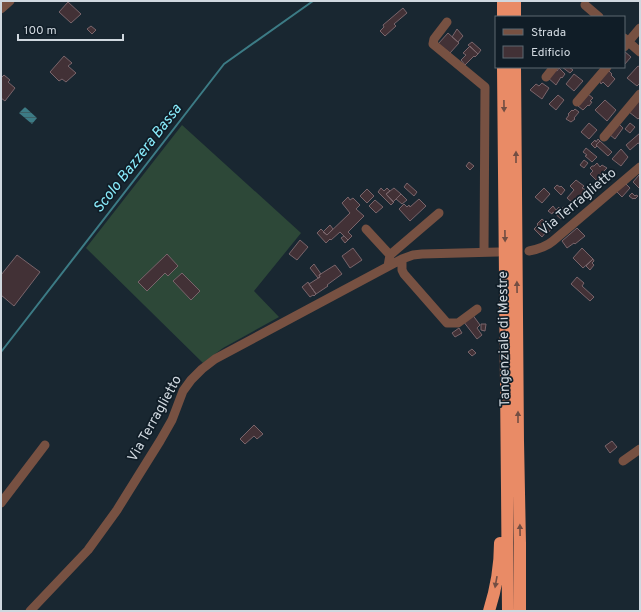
<svg xmlns="http://www.w3.org/2000/svg" width="641" height="612" font-family="Overpass,sans-serif">
<defs>
<pattern id="water-rules" width="6" height="5" patternUnits="userSpaceOnUse"><rect width="6" height="5" fill="#3c7b85"/><path d="M0 2.5h6" fill="none" stroke="#3d6167"/></pattern>
</defs>
<rect width="100%" height="100%" fill="#192731"/>
<path fill="#2d4838" d="M 182,125 L 301,233 L 254,291 L 279,317 L 223,348 L 203,363 L 86,248 Z"/>
<path fill="url(#water-rules)" d="M 25,107 L 37,118 L 32,124 L 19,113 Z"/>
<g fill="none" stroke-linecap="round" stroke-linejoin="round">
<path stroke="#3c7b85" stroke-width="2" d="M 1,352 L 224,64 L 313,1"/>
</g>
<path fill="#423136" stroke="#79656b" d="M 68,2 L 81,14 L 71,23 L 59,12 Z
M 403,8 L 407,13 L 394,24 L 396,26 L 385,36 L 380,31 L 384,27 L 383,25 Z
M 91,26 L 96,30 L 92,34 L 87,29 Z
M 457,29 L 463,36 L 458,42 L 452,37 Z
M 448,33 L 459,43 L 450,53 L 438,44 Z
M 472,42 L 481,50 L 478,54 L 468,45 Z
M 470,46 L 478,54 L 475,57 L 474,56 L 465,65 L 461,60 L 466,55 L 463,53 Z
M 624,51 L 631,57 L 624,65 Z
M 64,56 L 72,63 L 68,66 L 76,73 L 66,82 L 62,79 L 59,81 L 50,72 Z
M 638,66 L 640,67 L 640,83 L 637,86 L 627,78 Z
M 562,67 L 569,67 L 573,70 L 570,73 Z
M 559,68 L 565,74 L 562,78 L 561,77 L 556,85 L 547,77 L 554,69 L 557,71 Z
M 608,70 L 612,74 L 611,75 L 615,79 L 608,87 L 603,82 L 601,84 L 599,80 Z
M 574,74 L 583,81 L 574,91 L 566,84 Z
M 4,75 L 10,80 L 8,82 L 15,88 L 5,101 L 1,98 L 1,77 L 2,77 Z
M 542,83 L 549,88 L 542,99 L 530,90 L 536,84 L 539,86 Z
M 588,94 L 593,98 L 590,101 L 592,102 L 589,106 L 588,105 L 583,110 L 578,106 Z
M 558,95 L 564,100 L 556,110 L 549,104 Z
M 640,99 L 640,117 L 638,119 L 629,112 Z
M 605,100 L 616,110 L 607,121 L 595,110 Z
M 575,109 L 579,112 L 574,118 L 575,119 L 571,122 L 566,119 L 569,115 L 568,114 L 572,110 L 573,111 Z
M 589,123 L 597,130 L 589,139 L 581,132 Z
M 630,123 L 635,127 L 630,133 L 625,129 Z
M 619,124 L 623,128 L 615,139 L 610,135 Z
M 640,133 L 640,144 L 638,143 L 630,150 L 626,145 Z
M 598,139 L 600,141 L 596,145 L 597,146 L 595,148 L 591,144 L 595,140 L 596,142 Z
M 600,141 L 612,152 L 608,156 L 596,145 Z
M 586,148 L 597,157 L 592,162 L 585,156 L 587,155 L 583,152 Z
M 621,149 L 628,157 L 621,166 L 612,159 Z
M 584,160 L 588,163 L 584,168 L 580,165 Z
M 469,162 L 474,166 L 470,170 L 466,166 Z
M 597,163 L 600,167 L 602,165 L 607,168 L 599,176 L 601,179 L 597,183 L 596,182 L 597,181 L 590,174 L 593,171 L 590,168 L 592,166 L 594,166 Z
M 639,175 L 640,176 L 640,189 L 633,182 Z
M 576,180 L 584,186 L 582,188 L 586,190 L 574,204 L 567,198 L 574,190 L 570,186 Z
M 407,183 L 417,192 L 414,196 L 404,187 Z
M 626,184 L 630,188 L 622,197 L 616,191 Z
M 557,185 L 560,187 L 561,186 L 565,190 L 561,195 L 554,188 Z
M 381,188 L 384,191 L 387,188 L 390,191 L 386,194 L 394,202 L 391,205 L 378,192 Z
M 394,188 L 401,194 L 393,202 L 386,194 Z
M 544,188 L 550,194 L 542,203 L 535,197 Z
M 367,189 L 374,196 L 367,203 L 360,196 Z
M 632,193 L 635,196 L 636,195 L 638,196 L 635,199 L 634,198 L 633,199 L 629,196 Z
M 401,194 L 407,200 L 402,204 L 396,199 Z
M 348,197 L 350,200 L 353,198 L 360,205 L 356,209 L 364,216 L 348,232 L 352,236 L 348,240 L 340,232 L 331,240 L 330,239 L 326,243 L 317,233 L 321,229 L 327,235 L 350,213 L 342,203 Z
M 419,199 L 426,206 L 410,221 L 399,209 L 404,204 L 407,207 L 409,205 L 410,207 Z
M 375,200 L 383,207 L 376,213 L 369,206 Z
M 553,206 L 556,210 L 559,207 L 561,209 L 564,207 L 568,210 L 563,215 L 564,216 L 561,219 L 553,212 L 552,214 L 548,211 Z
M 542,219 L 552,228 L 548,233 L 546,232 L 542,237 L 534,229 L 538,225 L 537,224 Z
M 330,225 L 333,229 L 327,235 L 323,232 Z
M 577,228 L 585,236 L 575,244 L 574,243 L 567,248 L 562,241 Z
M 344,236 L 348,240 L 345,243 L 341,238 Z
M 300,240 L 308,247 L 297,260 L 289,254 Z
M 353,248 L 362,260 L 350,268 L 342,256 Z
M 582,248 L 593,259 L 583,268 L 573,258 Z
M 167,254 L 178,266 L 168,276 L 165,273 L 147,291 L 138,282 Z
M 17,255 L 40,272 L 14,306 L 1,295 L 1,275 Z
M 593,259 L 594,261 L 592,263 L 594,265 L 590,270 L 586,266 Z
M 314,264 L 321,274 L 319,275 L 320,277 L 318,278 L 310,268 Z
M 335,265 L 342,274 L 327,285 L 328,286 L 316,294 L 309,284 L 320,277 L 319,275 Z
M 182,273 L 200,291 L 191,300 L 173,281 Z
M 577,277 L 584,283 L 582,286 L 594,297 L 590,301 L 571,284 Z
M 308,282 L 309,284 L 316,294 L 314,296 L 313,295 L 310,297 L 302,287 Z
M 472,314 L 480,325 L 477,328 L 482,335 L 477,339 L 463,321 Z
M 481,324 L 486,324 L 485,331 L 481,330 Z
M 459,328 L 462,333 L 455,337 L 452,333 Z
M 472,349 L 476,353 L 472,356 L 468,352 Z
M 254,425 L 263,434 L 257,439 L 254,436 L 245,444 L 240,439 Z
M 612,441 L 617,447 L 610,453 L 605,446 Z"/>
<g fill="none" stroke-linecap="round" stroke-linejoin="round">
<path stroke="#775142" stroke-width="9" d="M 585,5 L 599,17
M 1,9 L 10,1
M 447,22 L 434,39 L 433,44 L 485,87 L 484,252
M 624,38 L 640,52
M 624,47 L 640,28
M 546,77 L 554,67
M 577,102 L 607,67
M 604,137 L 640,94
M 366,229 L 390,255
M 529,251 C 539,249 546,247 553,241 L 640,167
M 402,259 L 402,270 L 404,274 L 447,323 L 458,323 L 477,309
M 388,266 L 390,255 L 439,213
M 623,461 L 640,449
M 1,503 L 45,445
M 30,611 L 88,550 L 117,510 L 160,441 L 172,420 L 183,391 L 191,380 L 202,369 L 215,359 L 402,259 L 413,255 L 422,254 L 498,252"/>
<path stroke="#e98b66" stroke-width="12" d="M 515,1 L 515,17
M 503,17 L 503,1
M 503,67 L 507,488 L 508,611
M 515,67 L 518,441 L 520,543 L 520,611
M 489,611 C 496,589 500,566 500,543"/>
</g>
<defs><path id="oneway-solid" d="M-6-.8H1V-3.2L6.5 0L1 3.2V.8H-6Z"/></defs>
<g fill="#724e43">
<use href="#oneway-solid" transform="translate(504 106) rotate(89)"/>
<use href="#oneway-solid" transform="translate(516 157) rotate(-90)"/>
<use href="#oneway-solid" transform="translate(505 236) rotate(89)"/>
<use href="#oneway-solid" transform="translate(517 287) rotate(-91)"/>
<use href="#oneway-solid" transform="translate(518 417) rotate(-90)"/>
<use href="#oneway-solid" transform="translate(520 530) rotate(-91)"/>
<use href="#oneway-solid" transform="translate(496 582) rotate(100)"/>
</g>
<g text-anchor="middle" stroke-width="3.5" stroke-linejoin="round" paint-order="stroke">
<g font-size="14" fill="#d0d8df" stroke="#101d27">
<text transform="translate(577 201) rotate(-40)" y="5">Via Terraglietto</text>
<text transform="translate(503 339) rotate(-91)" y="5">Tangenziale di Mestre</text>
<text transform="translate(154 418) rotate(-61)" y="5">Via Terraglietto</text>
</g>
<g font-size="15" font-style="italic" fill="#89ecfc" stroke="#101d27">
<text transform="translate(137 158) rotate(-52)" y="5">Scolo Bazzera Bassa</text>
</g>
</g>
<rect width="641" height="612" fill="none" stroke="#d0d8df" stroke-width="4"/>
<rect x="495" y="16" width="130" height="52" fill="#101d27" stroke="#5d6871"/>
<rect x="503" y="29" width="20" height="6" fill="#775142" stroke="#5d6871"/>
<text x="531" y="36" font-size="12" fill="#d0d8df">Strada</text>
<rect x="503" y="46" width="20" height="12" fill="#423136" stroke="#5d6871"/>
<text x="531" y="56" font-size="12" fill="#d0d8df">Edificio</text>
<path d="M18 34v6h105v-6" fill="none" stroke="#d0d8df" stroke-width="2"/>
<text x="24" y="34" font-size="12" fill="#d0d8df" stroke="#101d27" stroke-width="3" paint-order="stroke">100 m</text>
</svg>
